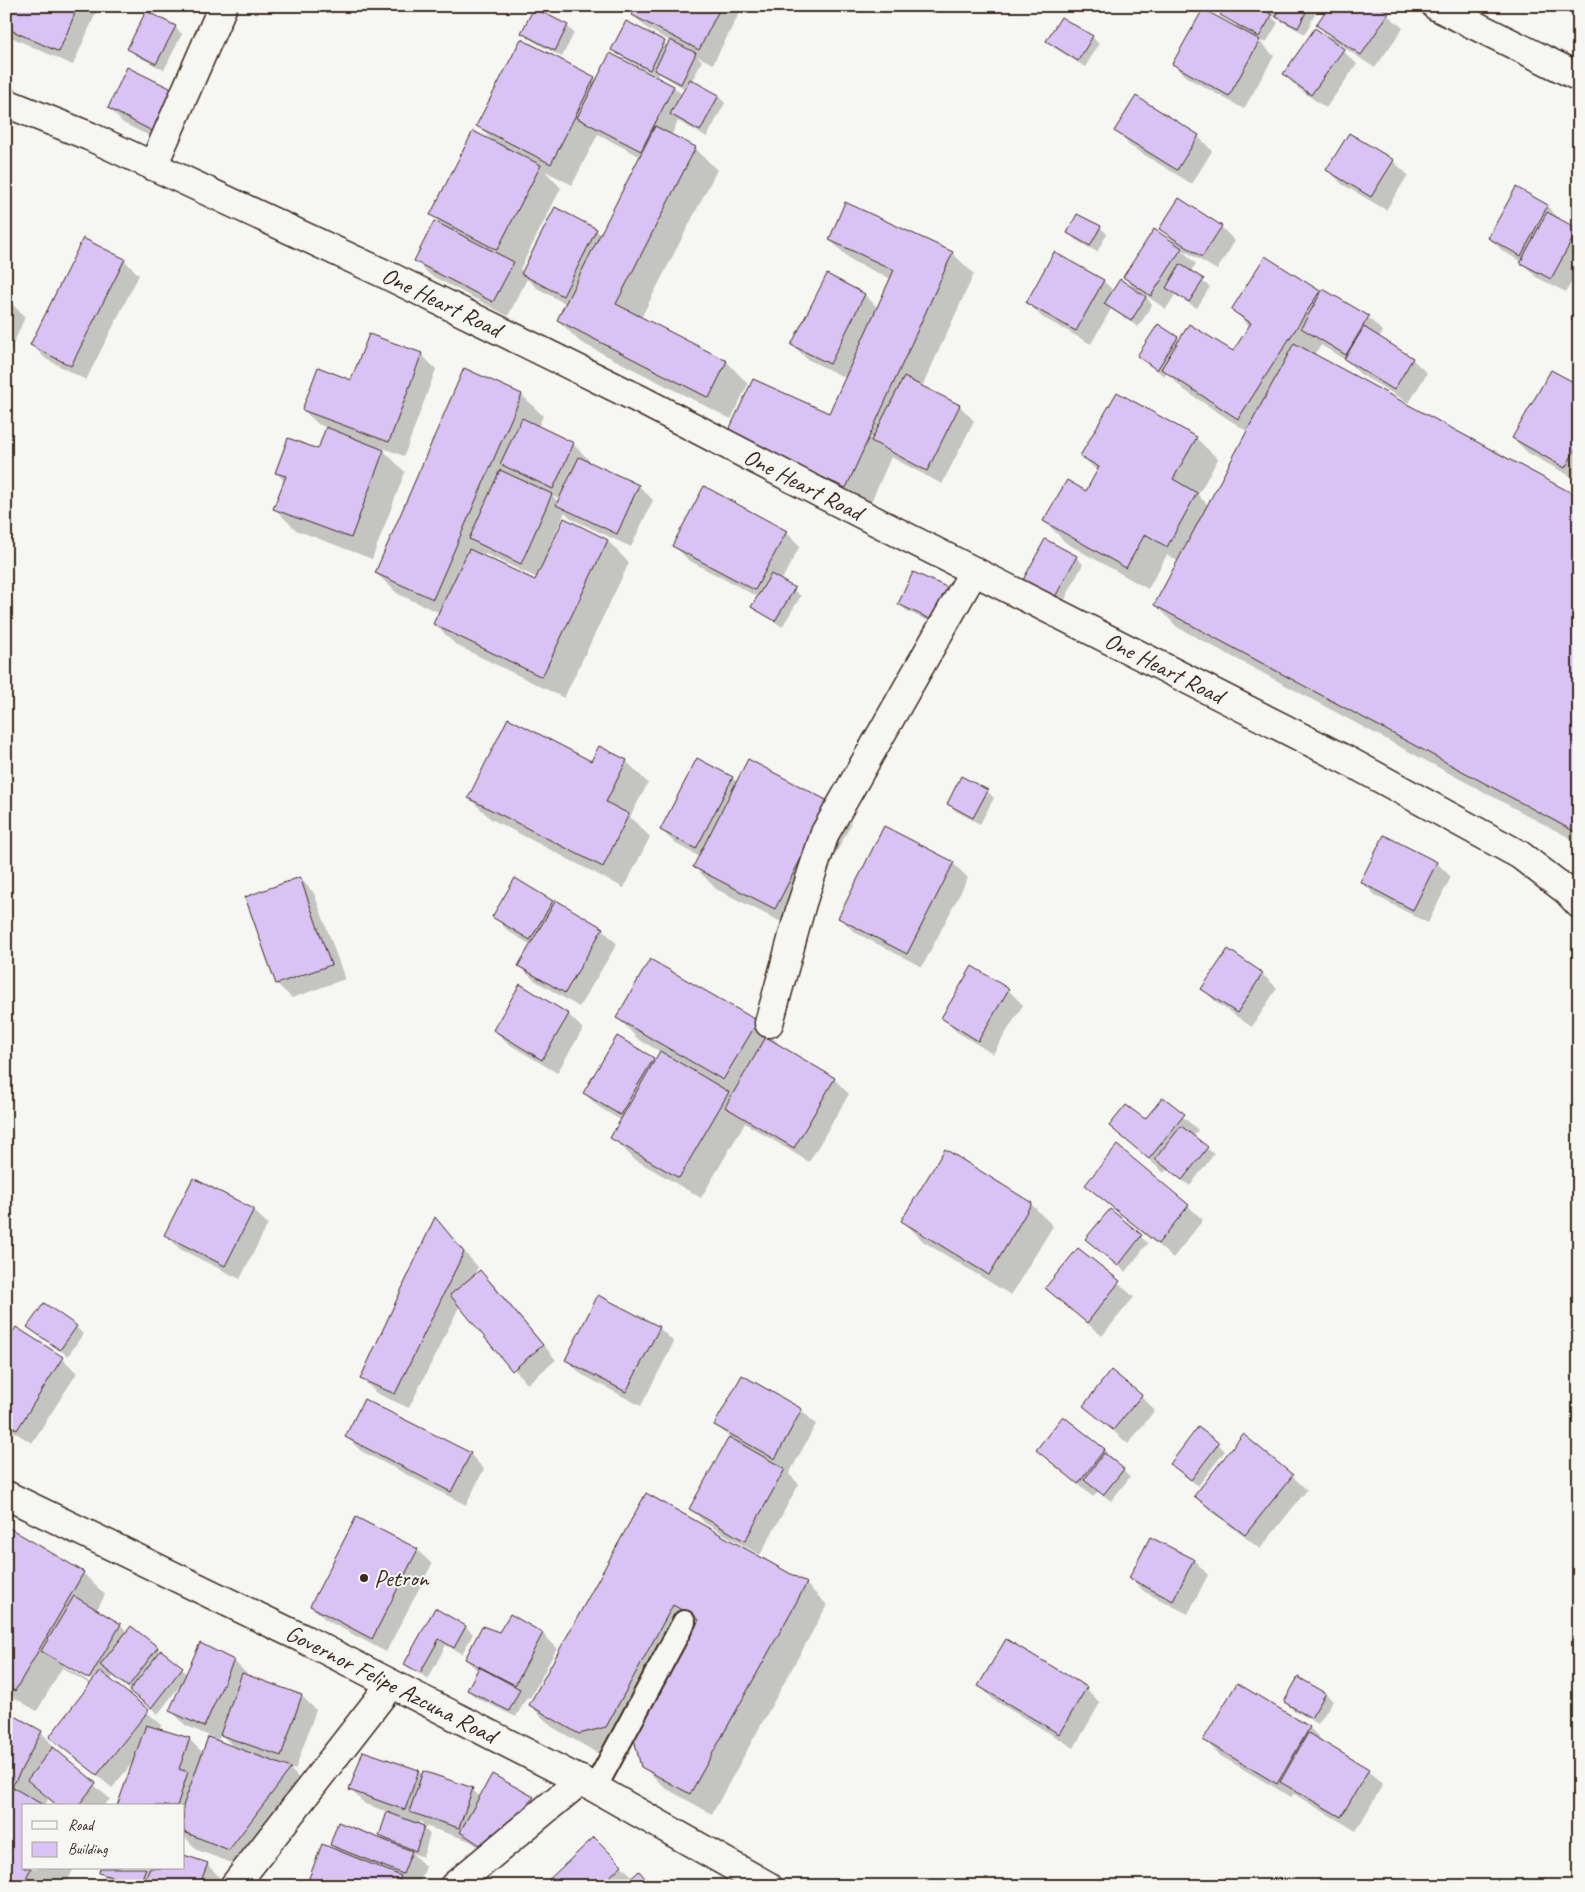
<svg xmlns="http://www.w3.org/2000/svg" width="1585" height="1892" font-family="Caveat,sans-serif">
<rect width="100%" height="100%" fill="#f6f6f2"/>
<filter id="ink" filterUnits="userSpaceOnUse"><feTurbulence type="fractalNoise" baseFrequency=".02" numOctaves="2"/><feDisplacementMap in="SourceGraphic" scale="10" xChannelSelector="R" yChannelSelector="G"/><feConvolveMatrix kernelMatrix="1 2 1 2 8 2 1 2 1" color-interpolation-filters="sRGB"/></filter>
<g filter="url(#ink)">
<path fill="#0003" fill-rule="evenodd" d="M 8,6 L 99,6 L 73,65 L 15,39 L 6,31 Z
M 638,6 L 743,6 L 713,64 L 697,56 L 702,61 L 692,81 L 718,96 L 725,103 L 707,137 L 678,121 L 671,136 L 695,148 L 717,170 L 641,318 L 727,362 L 748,384 L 731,419 L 580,342 L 558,320 L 566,304 L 537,288 L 527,279 L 508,316 L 430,275 L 416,261 L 443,226 L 431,215 L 494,142 L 478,126 L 594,78 L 598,81 L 611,55 L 674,87 L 682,95 L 685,89 L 659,73 L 657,76 L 620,56 L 613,49 L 664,43 L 668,46 L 670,41 L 648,29 L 633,15 ZM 598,134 L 641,157 L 601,235 L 596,230 L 523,272 L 520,269 L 561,188 L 545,171 L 572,185 Z
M 1227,6 L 1310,6 L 1316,12 L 1305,34 L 1269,14 L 1278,23 L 1266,43 L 1258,40 L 1274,56 L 1244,109 L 1188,78 L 1173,64 L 1236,28 L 1237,26 L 1222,14 Z
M 1377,6 L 1403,28 L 1375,68 L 1336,42 L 1335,44 L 1357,64 L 1326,108 L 1299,89 L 1284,74 L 1334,42 L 1318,25 Z
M 567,26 L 574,33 L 562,57 L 529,39 L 522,32 Z
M 175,27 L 182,34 L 164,70 L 135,55 L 129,48 Z
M 1092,37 L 1099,44 L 1085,67 L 1055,48 L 1048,41 Z
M 189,107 L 170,146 L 123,123 L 109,108 Z
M 1116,131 L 1198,136 L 1212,151 L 1192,184 L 1130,146 Z
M 1393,161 L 1408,175 L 1386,210 L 1342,184 L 1328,169 Z
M 1547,206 L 1561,221 L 1579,231 L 1579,268 L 1566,292 L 1536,277 L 1522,262 L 1504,252 L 1489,238 Z
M 1100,227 L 1107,234 L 1097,252 L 1076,240 L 1069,233 Z
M 1221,227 L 1235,241 L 1217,270 L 1180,248 L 1196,264 L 1190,272 L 1210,287 L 1197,308 L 1175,295 L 1166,309 L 1145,295 L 1152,305 L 1138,327 L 1111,309 L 1091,344 L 1042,317 L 1028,303 L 1054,254 L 1103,281 L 1114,291 L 1139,294 L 1124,277 L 1175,243 L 1161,229 Z
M 830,240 L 952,253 L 974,274 L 922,387 L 960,406 L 974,421 L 942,484 L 891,457 L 868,509 L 750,455 L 829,415 L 846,378 L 807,359 L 793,345 L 828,275 L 865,295 L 878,308 L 891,279 L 852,261 Z
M 124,260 L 139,275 L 86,380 L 46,359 L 32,345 Z
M 6,286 L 9,289 L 6,296 Z
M 1324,291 L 1368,317 L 1383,332 L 1379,338 L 1412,359 L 1427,373 L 1409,403 L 1360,374 L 1347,361 L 1321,345 L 1314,356 L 1579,498 L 1579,843 L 1177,627 L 1156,605 L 1179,562 L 1167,555 L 1148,589 L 1066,543 L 1045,521 L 1087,493 L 1098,472 L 1082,456 L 1196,438 L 1218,459 L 1198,495 L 1209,506 L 1248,432 L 1184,390 L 1166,372 L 1164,376 L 1138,356 L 1177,338 L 1180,341 L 1233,353 L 1250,327 L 1232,309 L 1319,292 L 1322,295 Z
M 6,298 L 25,317 L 6,361 Z
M 421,354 L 436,369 L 404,456 L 380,447 L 405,472 L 372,559 L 296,530 L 275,509 L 285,482 L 276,472 L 319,451 L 327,428 L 318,424 L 303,410 L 352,382 Z
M 1579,387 L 1579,481 L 1528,453 L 1513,438 Z
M 522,395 L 543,416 L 538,428 L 573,444 L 588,459 L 586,461 L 639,486 L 653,500 L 631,547 L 572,519 L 565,512 L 549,548 L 551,549 L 564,520 L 608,541 L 629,563 L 564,698 L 456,645 L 435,624 L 440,613 L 398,594 L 376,573 ZM 552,496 L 560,499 L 559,502 ZM 484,553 L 537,578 L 535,582 L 482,556 Z
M 786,532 L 800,546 L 781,581 L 801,596 L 782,627 L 753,606 L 758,597 L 688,560 L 674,545 Z
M 1046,541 L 1076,557 L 1083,564 L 1063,603 L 1032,587 L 1025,580 Z
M 914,574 L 943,628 L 907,611 L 900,604 Z
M 626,761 L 648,783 L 630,817 L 650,837 L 624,888 L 491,819 L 469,798 L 592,763 Z
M 732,778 L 738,783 L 830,803 L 851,824 L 797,930 L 716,889 L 695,867 L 700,857 L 676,844 L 661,830 Z
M 987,791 L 994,798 L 980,824 L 956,811 L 949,804 Z
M 1385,837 L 1437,863 L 1451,877 L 1428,923 L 1376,896 L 1362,882 Z
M 953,863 L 968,878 L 922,967 L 854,932 L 840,917 Z
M 300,878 L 314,893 L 345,979 L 292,998 L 277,984 L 247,897 Z
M 515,880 L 555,904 L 602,929 L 617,944 L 579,1007 L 534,980 L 519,966 L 531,945 L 508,931 L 494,916 Z
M 973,968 L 1008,990 L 1023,1005 L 993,1054 L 957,1032 L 943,1018 Z
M 1262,974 L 1277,988 L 1252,1027 L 1217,1003 L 1203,989 Z
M 521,986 L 569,1015 L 583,1029 L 557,1073 L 509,1044 L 494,1030 Z
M 618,1018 L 757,1022 L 778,1043 L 777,1045 L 834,1079 L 849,1094 L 809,1162 L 745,1123 L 701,1198 L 634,1159 L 612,1137 L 622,1121 L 599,1107 L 584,1093 L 618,1038 L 656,1061 L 661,1052 L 639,1040 Z
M 1163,1099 L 1198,1130 L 1193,1137 L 1214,1154 L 1190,1186 L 1167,1169 L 1164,1173 L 1111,1126 L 1145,1121 Z
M 1087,1185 L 1188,1206 L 1203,1220 L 1173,1258 Z
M 1031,1204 L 1053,1226 L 1011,1295 L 924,1242 L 903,1221 Z
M 253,1210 L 268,1224 L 240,1279 L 180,1249 L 166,1235 Z
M 1110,1211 L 1148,1243 L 1126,1272 L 1094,1245 Z
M 436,1220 L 478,1267 L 473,1277 L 480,1271 L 495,1286 L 556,1360 L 527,1384 L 460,1305 L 409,1408 L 376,1393 L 362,1378 Z
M 1079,1249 L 1134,1297 L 1102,1336 L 1047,1288 Z
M 29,1327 L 76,1327 L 83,1334 L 68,1356 Z
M 659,1328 L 674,1342 L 641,1406 L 581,1374 L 567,1360 Z
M 16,1329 L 62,1358 L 77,1373 L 32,1443 L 6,1427 L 6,1344 Z
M 1141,1396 L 1155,1410 L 1128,1444 L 1084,1405 Z
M 801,1410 L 816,1424 L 789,1474 L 799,1484 L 760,1555 L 705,1523 L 691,1509 L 730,1438 L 716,1425 Z
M 347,1437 L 470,1454 L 484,1469 L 466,1505 L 361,1451 Z
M 1218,1444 L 1225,1451 L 1198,1486 L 1172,1464 Z
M 1037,1450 L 1104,1450 L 1130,1477 L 1111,1501 L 1098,1491 L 1093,1497 Z
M 1292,1476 L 1307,1490 L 1260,1549 L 1210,1510 L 1196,1495 Z
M 646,1495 L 806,1584 L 827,1605 L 712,1814 L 665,1788 L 643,1766 L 634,1735 L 601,1755 L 552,1727 L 530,1705 Z
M 6,1528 L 84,1574 L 105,1595 L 96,1611 L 121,1625 L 127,1632 L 157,1647 L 187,1674 L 200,1645 L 234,1661 L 248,1675 L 302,1696 L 316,1710 L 295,1770 L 288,1767 L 311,1791 L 251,1870 L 197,1850 L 185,1837 L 184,1841 L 184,1806 L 118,1806 L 133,1762 L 112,1788 L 51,1737 L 91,1685 L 62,1668 L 37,1711 L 6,1693 ZM 64,1663 L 95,1681 L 93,1684 L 64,1666 ZM 113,1676 L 158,1714 L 181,1684 L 171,1710 L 185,1725 L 218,1740 L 221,1734 L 237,1750 L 203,1753 L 189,1739 L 158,1730 L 162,1725 L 110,1681 Z
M 1150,1539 L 1194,1560 L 1208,1575 L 1188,1614 L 1145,1592 L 1130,1578 Z
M 417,1550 L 432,1564 L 386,1652 L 326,1620 L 311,1606 Z
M 435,1610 L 466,1627 L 473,1634 L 462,1654 L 446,1645 L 428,1679 L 405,1664 Z
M 500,1634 L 543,1634 L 557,1648 L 530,1698 L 527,1697 L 516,1717 L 475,1697 L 468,1690 L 478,1671 L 466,1659 Z
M 1299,1678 L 1326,1694 L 1333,1701 L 1318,1724 L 1292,1709 L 1285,1702 Z
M 1237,1685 L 1310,1728 L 1324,1743 L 1368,1770 L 1383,1784 L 1356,1831 L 1294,1794 L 1291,1797 L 1219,1755 L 1205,1740 Z
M 980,1686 L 1086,1688 L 1100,1703 L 1074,1748 L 994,1700 Z
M 6,1713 L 41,1732 L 68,1762 L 110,1799 L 104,1806 L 57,1806 L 48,1799 L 45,1806 L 24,1806 L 24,1868 L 74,1868 L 65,1886 L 6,1886 Z
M 418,1771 L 423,1775 L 472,1789 L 481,1798 L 493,1776 L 533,1798 L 548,1812 L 501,1863 L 470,1841 L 425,1826 L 420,1821 L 419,1825 L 430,1834 L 423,1857 L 412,1853 L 426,1867 L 418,1886 L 406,1883 L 409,1886 L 307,1886 L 339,1853 L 331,1845 L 387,1843 L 380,1836 L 388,1812 L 365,1804 L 351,1790 Z
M 594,1839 L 634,1878 L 652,1886 L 544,1886 Z
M 184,1856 L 207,1864 L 221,1879 L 219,1886 L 114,1886 L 100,1872 L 102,1868 L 184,1868 Z"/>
<path fill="#d8c3f4" stroke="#3b2a1e" d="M 7,6 L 78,6 L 59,52 L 6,28 Z
M 636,6 L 721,6 L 699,50 L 632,15 Z
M 1225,6 L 1257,6 L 1272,15 L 1259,37 L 1220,15 Z
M 1281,6 L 1309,6 L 1298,28 L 1276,17 Z
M 1329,6 L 1379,6 L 1389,13 L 1361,55 L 1316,25 Z
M 534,8 L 568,25 L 555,51 L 521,33 Z
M 1203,9 L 1260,40 L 1229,96 L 1172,64 Z
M 146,11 L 176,26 L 156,64 L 127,49 Z
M 1061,17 L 1093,36 L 1078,61 L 1046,41 Z
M 626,21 L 665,41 L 650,70 L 611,50 Z
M 1315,28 L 1344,49 L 1311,95 L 1283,74 Z
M 521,39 L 595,77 L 551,164 L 476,126 Z
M 670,40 L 696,53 L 681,84 L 654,70 Z
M 610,53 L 674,86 L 641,151 L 577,118 Z
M 127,67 L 176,91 L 156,133 L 108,108 Z
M 690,79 L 719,95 L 700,131 L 670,114 Z
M 1136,96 L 1199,135 L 1177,170 L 1114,131 Z
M 655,126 L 696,147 L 616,304 L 727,361 L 709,398 L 557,320 Z
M 473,131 L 541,165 L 497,250 L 430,215 Z
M 1349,133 L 1394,160 L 1371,197 L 1326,170 Z
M 1516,187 L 1548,205 L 1521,256 L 1488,238 Z
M 1179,198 L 1222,226 L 1202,257 L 1159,229 Z
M 845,202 L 953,252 L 846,488 L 727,434 L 753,379 L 829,413 L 894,270 L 829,240 Z
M 555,207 L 597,229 L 563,296 L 521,274 Z
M 1547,212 L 1578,229 L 1551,279 L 1520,263 Z
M 1077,214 L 1101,226 L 1090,246 L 1067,233 Z
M 434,221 L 514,262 L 493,302 L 414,261 Z
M 1154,229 L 1182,248 L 1151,296 L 1123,277 Z
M 83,238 L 125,259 L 71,366 L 30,345 Z
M 1054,252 L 1104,280 L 1076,331 L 1026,303 Z
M 1265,256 L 1320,291 L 1238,419 L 1161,369 L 1189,324 L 1233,351 L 1251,323 L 1231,310 Z
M 1180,264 L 1204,279 L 1189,302 L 1166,288 Z
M 827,274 L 865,294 L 830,364 L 791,345 Z
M 1120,279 L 1146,297 L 1131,321 L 1104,304 Z
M 1323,289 L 1369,316 L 1346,355 L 1301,328 Z
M 1579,304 L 1579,323 L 1571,320 Z
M 1158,324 L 1178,337 L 1157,370 L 1137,356 Z
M 1364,327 L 1413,358 L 1394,390 L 1344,359 Z
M 369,334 L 422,353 L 389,442 L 302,410 L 318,367 L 351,380 Z
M 1294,343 L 1579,497 L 1579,834 L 1154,605 Z
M 464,368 L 522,394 L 433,599 L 375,573 Z
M 1551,370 L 1579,385 L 1579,443 L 1565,468 L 1512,438 Z
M 904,377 L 960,405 L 927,471 L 871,441 Z
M 1117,392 L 1197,437 L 1173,479 L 1197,493 L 1167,547 L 1145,534 L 1126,568 L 1043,521 L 1067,480 L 1086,491 L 1099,467 L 1080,456 Z
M 522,418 L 574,443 L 553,489 L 500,464 Z
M 326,427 L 384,450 L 351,538 L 273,509 L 286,476 L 275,473 L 288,438 L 318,449 Z
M 579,457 L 639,485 L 617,534 L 556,505 Z
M 500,470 L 552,494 L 521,564 L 469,539 Z
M 704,486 L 787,531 L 755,590 L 672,546 Z
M 564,518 L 608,540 L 542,677 L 433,624 L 469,549 L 535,580 Z
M 1045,539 L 1077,556 L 1055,597 L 1023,580 Z
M 913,572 L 951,589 L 936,622 L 898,604 Z
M 771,574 L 795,588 L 775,621 L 751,607 Z
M 508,718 L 591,761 L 599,746 L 627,760 L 606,802 L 629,814 L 603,867 L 468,798 Z
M 697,758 L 733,777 L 696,849 L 660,830 Z
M 748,759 L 830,802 L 775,909 L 693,867 Z
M 961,776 L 988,790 L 973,818 L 947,804 Z
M 884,826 L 954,862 L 907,954 L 838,918 Z
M 1384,835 L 1437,862 L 1413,910 L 1360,882 Z
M 300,877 L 331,965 L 276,984 L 245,897 Z
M 515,878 L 553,901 L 530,940 L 492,917 Z
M 556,900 L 603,928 L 565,993 L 518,966 Z
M 1228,949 L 1263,973 L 1237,1013 L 1201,989 Z
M 650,959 L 758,1021 L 723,1080 L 616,1018 Z
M 972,966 L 1009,989 L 978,1041 L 941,1018 Z
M 520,984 L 569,1014 L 542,1060 L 493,1030 Z
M 617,1036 L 654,1058 L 620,1115 L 583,1093 Z
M 766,1037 L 835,1078 L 794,1148 L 725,1107 Z
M 660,1051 L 729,1092 L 679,1178 L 610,1138 Z
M 1163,1097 L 1185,1114 L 1149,1159 L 1109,1126 L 1126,1105 L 1145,1119 Z
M 1181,1126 L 1208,1147 L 1182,1180 L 1155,1159 Z
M 1117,1145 L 1189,1205 L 1158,1244 L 1085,1185 Z
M 945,1149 L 1032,1203 L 989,1275 L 901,1221 Z
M 193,1178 L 254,1209 L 225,1266 L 164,1235 Z
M 1110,1209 L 1142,1235 L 1118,1266 L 1085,1239 Z
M 435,1217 L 464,1252 L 395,1394 L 360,1379 Z
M 1078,1248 L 1120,1281 L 1087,1323 L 1045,1288 Z
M 480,1270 L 543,1345 L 512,1371 L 450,1295 Z
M 598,1295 L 660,1327 L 626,1392 L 565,1360 Z
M 44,1303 L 77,1326 L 60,1350 L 27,1327 Z
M 16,1327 L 63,1357 L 17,1430 L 6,1423 L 6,1342 Z
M 1111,1370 L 1142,1395 L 1113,1430 L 1083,1406 Z
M 742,1375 L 802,1409 L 775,1459 L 714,1425 Z
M 364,1399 L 471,1453 L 451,1492 L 345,1437 Z
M 1063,1416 L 1105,1449 L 1078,1484 L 1036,1450 Z
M 1198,1427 L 1219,1443 L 1191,1480 L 1170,1464 Z
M 1243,1434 L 1293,1475 L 1245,1535 L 1194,1496 Z
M 729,1437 L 785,1469 L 745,1541 L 689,1509 Z
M 1104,1453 L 1124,1469 L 1103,1495 L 1084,1480 Z
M 646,1493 L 807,1583 L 690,1794 L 641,1767 L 634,1739 L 699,1620 L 673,1605 L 606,1727 L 579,1734 L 529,1705 Z
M 356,1517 L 418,1549 L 372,1639 L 310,1606 Z
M 6,1526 L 84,1572 L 15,1691 L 6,1686 Z
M 1150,1537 L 1194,1559 L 1173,1601 L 1129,1578 Z
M 74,1596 L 121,1624 L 89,1679 L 41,1651 Z
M 435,1608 L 466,1626 L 454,1648 L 439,1639 L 420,1673 L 404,1664 Z
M 510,1614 L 543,1633 L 515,1685 L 465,1659 L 482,1626 L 499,1632 Z
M 131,1626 L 158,1647 L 128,1687 L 100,1665 Z
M 1006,1639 L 1087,1687 L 1059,1734 L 978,1686 Z
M 200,1643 L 234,1660 L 204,1727 L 169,1711 Z
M 161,1650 L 183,1667 L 151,1708 L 129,1691 Z
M 479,1667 L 520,1689 L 509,1711 L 467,1690 Z
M 100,1671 L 149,1710 L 97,1775 L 49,1737 Z
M 242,1673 L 302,1695 L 281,1756 L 220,1735 Z
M 1298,1677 L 1326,1693 L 1311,1718 L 1284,1702 Z
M 1237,1683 L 1310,1727 L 1277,1784 L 1203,1740 Z
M 6,1711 L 42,1731 L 12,1787 L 45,1806 L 24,1806 L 24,1868 L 31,1868 L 22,1886 L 6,1886 Z
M 146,1725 L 190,1738 L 179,1769 L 188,1772 L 177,1806 L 117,1806 Z
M 1308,1733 L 1369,1769 L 1341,1817 L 1280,1782 Z
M 208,1737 L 291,1768 L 229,1850 L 184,1832 L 183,1806 Z
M 53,1747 L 96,1783 L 78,1806 L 58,1806 L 27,1780 Z
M 363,1751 L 419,1770 L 405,1810 L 349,1790 Z
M 423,1771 L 473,1788 L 459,1828 L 409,1812 Z
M 492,1774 L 534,1797 L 486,1849 L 460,1832 Z
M 387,1812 L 424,1826 L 416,1851 L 379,1836 Z
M 338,1822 L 412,1851 L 403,1874 L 330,1845 Z
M 594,1837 L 622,1865 L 600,1886 L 542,1886 Z
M 322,1844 L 401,1876 L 397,1886 L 306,1886 Z
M 184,1855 L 208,1863 L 199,1886 L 143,1886 L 150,1868 L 184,1868 Z
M 100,1868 L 146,1868 L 139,1886 L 99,1873 Z
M 639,1871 L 652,1886 L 623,1886 Z"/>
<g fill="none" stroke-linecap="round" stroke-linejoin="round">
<defs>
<path id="service" d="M 595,1788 L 684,1622"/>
<g id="minor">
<path d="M 1436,6 L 1579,77"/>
<path id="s1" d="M 6,103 L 89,136 L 387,275 L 641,400 L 822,494 L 1352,763 L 1520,855 L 1567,891 L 1579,904"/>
<path d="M 153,166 L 223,6"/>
<path d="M 769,1023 L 802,903 L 825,833 L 974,571"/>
<path d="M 234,1886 L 391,1684"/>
<path d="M 454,1886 L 581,1780"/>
</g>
<g id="tertiary">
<path id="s2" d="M 6,1495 L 304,1639 L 595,1788 L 768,1886"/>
</g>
</defs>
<use href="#service" stroke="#3b2a1e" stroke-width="26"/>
<use href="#minor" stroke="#3b2a1e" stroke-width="31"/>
<use href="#tertiary" stroke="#3b2a1e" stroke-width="31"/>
<use href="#service" stroke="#f6f6f2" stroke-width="22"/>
<use href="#minor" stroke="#f6f6f2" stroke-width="28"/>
<use href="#tertiary" stroke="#f6f6f2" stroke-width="28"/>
</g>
</g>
<circle fill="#3b2a1e" stroke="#f6f6f2" stroke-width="2" cx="364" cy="1578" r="5"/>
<g text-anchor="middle" stroke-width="4" stroke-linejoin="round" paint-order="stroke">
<g font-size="24" fill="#3b2a1e" stroke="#f6f6f2">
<text dy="8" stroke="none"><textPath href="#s1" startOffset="479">One Heart Road</textPath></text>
<text dy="8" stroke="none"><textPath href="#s1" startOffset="884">One Heart Road</textPath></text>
<text dy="8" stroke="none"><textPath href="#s1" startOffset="1289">One Heart Road</textPath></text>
<text dy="8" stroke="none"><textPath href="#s2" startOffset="429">Governor Felipe Azcuna Road</textPath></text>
</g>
<g font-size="24" fill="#3b2a1e" stroke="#f6f6f2" text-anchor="start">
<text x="374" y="1586">Petron</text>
</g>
</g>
<rect width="1585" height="1892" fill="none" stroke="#f6f6f2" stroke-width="25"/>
<rect x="12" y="12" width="1560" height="1867" fill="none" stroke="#3b2a1e" stroke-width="2" filter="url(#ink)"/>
<rect x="22" y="1804" width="162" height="65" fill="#f6f6f2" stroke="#aba49d"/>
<rect x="32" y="1821" width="25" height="8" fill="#f6f6f2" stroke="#aba49d"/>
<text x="68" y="1830" font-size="15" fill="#3b2a1e">Road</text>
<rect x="32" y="1842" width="25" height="15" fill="#d8c3f4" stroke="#aba49d"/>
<text x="68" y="1854" font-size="15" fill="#3b2a1e">Building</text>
</svg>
